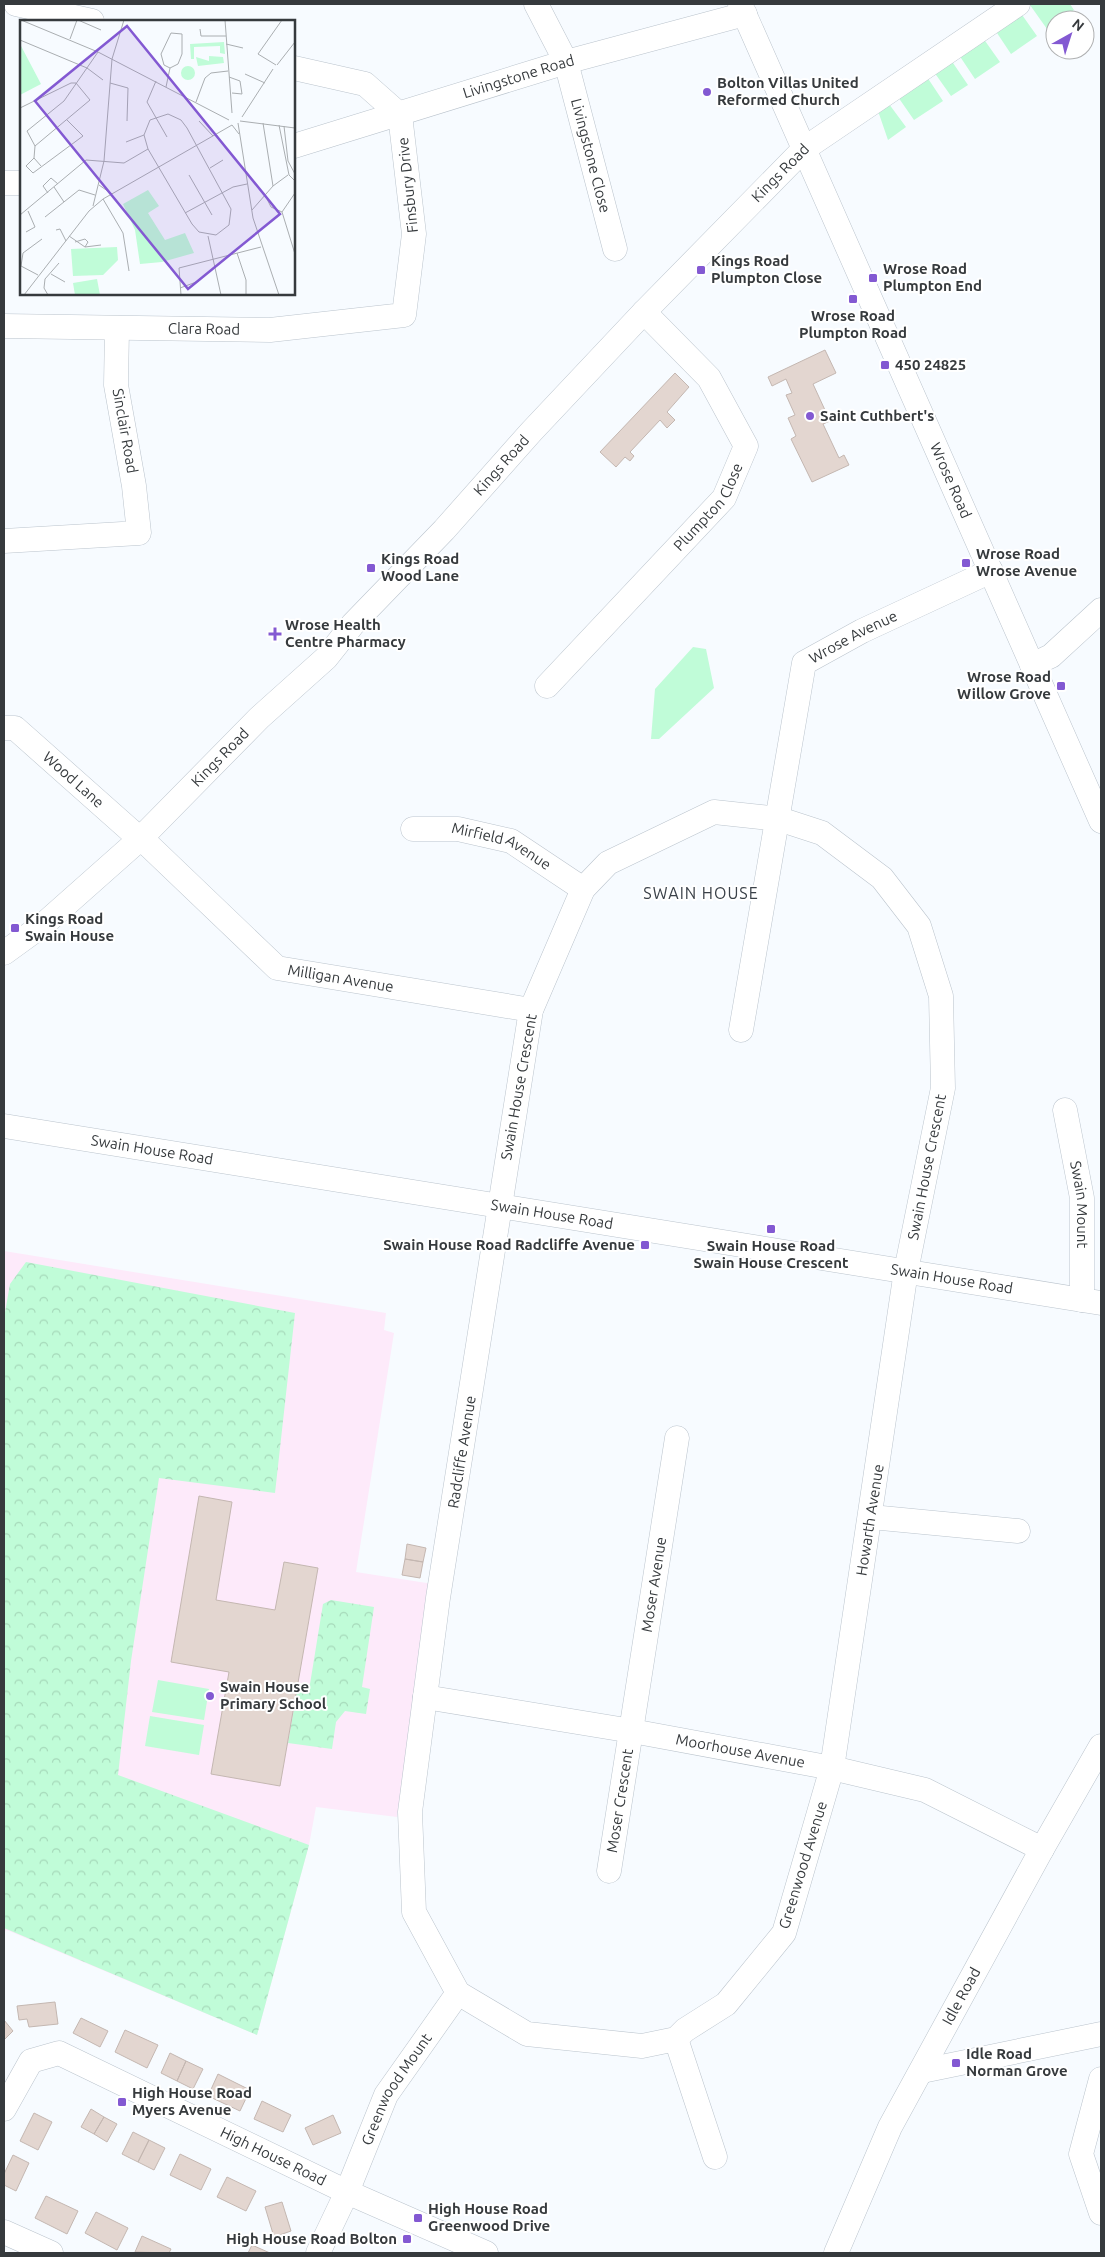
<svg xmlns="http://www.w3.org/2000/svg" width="1105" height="2257" font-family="Ubuntu,sans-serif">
<defs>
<pattern id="forest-crowns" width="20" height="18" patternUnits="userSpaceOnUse" patternTransform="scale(1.25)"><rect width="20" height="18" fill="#c0fcd8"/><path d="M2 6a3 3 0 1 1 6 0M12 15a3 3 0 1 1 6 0" fill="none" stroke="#a6d9ba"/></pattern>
</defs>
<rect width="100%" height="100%" fill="#f7fbff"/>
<path fill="#fdeafa" d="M 4,1251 L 386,1313 L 384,1330 L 394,1333 L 356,1572 L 433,1584 L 397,1817 L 316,1807 L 309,1845 L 257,2035 L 9,1931 L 6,1930 L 4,1934 Z"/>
<path fill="#c0fcd8" d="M 1032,4 L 1070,4 L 1074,10 L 1060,20 L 1055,20 L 1055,24 L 1047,29 L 1030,5 Z
M 1020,12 L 1037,36 L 1011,54 L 995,30 Z
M 983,38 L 1000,62 L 975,79 L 959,55 Z
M 951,60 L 968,85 L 951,96 L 934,72 Z
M 927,77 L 943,101 L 914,120 L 898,97 Z
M 889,104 L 906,127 L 888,140 L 878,111 Z
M 693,647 L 706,649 L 714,688 L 659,739 L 651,739 L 655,689 Z
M 158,1680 L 209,1689 L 204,1720 L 152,1712 Z
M 150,1716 L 204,1725 L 199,1755 L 145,1746 Z"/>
<path fill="url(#forest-crowns)" d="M 26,1262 L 295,1313 L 275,1493 L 159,1478 L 131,1661 L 118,1775 L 309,1845 L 257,2035 L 4,1928 L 4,1318 L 10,1284 Z
M 331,1600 L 374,1607 L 362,1687 L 370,1689 L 366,1714 L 345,1711 L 336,1722 L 332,1749 L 288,1743 L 297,1691 L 310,1684 L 323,1604 Z"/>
<path fill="#e3d6d0" stroke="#c4b7b1" d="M 825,350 L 836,373 L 813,384 L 830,421 L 823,424 L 839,458 L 844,455 L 849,465 L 812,482 L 791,439 L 796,436 L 788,418 L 795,415 L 786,395 L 792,393 L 786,379 L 772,386 L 768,377 Z
M 675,373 L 689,387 L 667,412 L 675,420 L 667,428 L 660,420 L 630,452 L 634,456 L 630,461 L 625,457 L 616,467 L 600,452 Z
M 199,1496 L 232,1502 L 216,1600 L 275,1610 L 284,1562 L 318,1568 L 280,1786 L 211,1774 L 229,1672 L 171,1662 Z
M 407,1544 L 426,1548 L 423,1562 L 405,1559 Z
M 405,1559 L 423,1562 L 420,1578 L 402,1575 Z
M 55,2002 L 58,2024 L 29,2027 L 27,2019 L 19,2020 L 17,2006 Z
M 81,2018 L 108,2031 L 100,2047 L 73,2033 Z
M 4,2020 L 13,2031 L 4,2040 Z
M 125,2030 L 158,2045 L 147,2068 L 115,2052 Z
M 170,2053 L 186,2061 L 177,2081 L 161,2073 Z
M 186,2061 L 203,2069 L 193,2089 L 177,2081 Z
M 218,2074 L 250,2090 L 240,2111 L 208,2096 Z
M 262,2101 L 291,2115 L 283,2132 L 254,2119 Z
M 91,2109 L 104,2117 L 94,2134 L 81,2127 Z
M 34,2113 L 52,2122 L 38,2150 L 20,2141 Z
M 333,2115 L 341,2133 L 313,2145 L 305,2128 Z
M 104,2117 L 117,2124 L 107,2142 L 94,2134 Z
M 133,2132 L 149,2140 L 138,2162 L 122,2154 Z
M 149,2140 L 165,2148 L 154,2170 L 138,2162 Z
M 180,2154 L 211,2169 L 201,2190 L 170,2175 Z
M 13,2155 L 29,2163 L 16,2191 L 4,2185 L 4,2174 Z
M 227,2177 L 256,2191 L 246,2211 L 217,2197 Z
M 46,2196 L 78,2211 L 67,2234 L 35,2218 Z
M 282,2202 L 291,2231 L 274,2237 L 265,2207 Z
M 96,2212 L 128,2228 L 117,2250 L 85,2233 Z
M 142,2236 L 171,2249 L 169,2253 L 135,2252 Z
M 252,2245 L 270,2253 L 248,2253 Z"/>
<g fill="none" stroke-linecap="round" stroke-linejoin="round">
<defs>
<g id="minor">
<path d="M 16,4 L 92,21"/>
<path id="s1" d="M 536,4 L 566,62 L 615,249"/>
<path id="s2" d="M 740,4 L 1101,821"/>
<path id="s3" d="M 294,146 L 566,62 L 745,14"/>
<path d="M 4,183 L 21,183"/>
<path id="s4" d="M 4,326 L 270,330 L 404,315 L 414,234 L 400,115 L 365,84 L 294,68"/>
<path d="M 4,541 L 139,533 L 134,486 L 116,385 L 117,329"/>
<path d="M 1032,665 L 1051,656 L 1101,610"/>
<path id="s5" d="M 547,686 L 724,498 L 746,446 L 709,378 L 644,312"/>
<path id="s6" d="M 4,728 L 15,728 L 131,831 L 141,838 L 277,968 L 531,1010"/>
<path d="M 714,812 L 779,819 L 822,833 L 882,878 L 919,926 L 941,996 L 943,1088 L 906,1271 L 832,1768 L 784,1933 L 726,2004 L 685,2030 L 676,2039 L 642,2046 L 527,2034 L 458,1993 L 414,1912 L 410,1812 L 438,1598 L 531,1010 L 583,889 L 608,863 Z"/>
<path id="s7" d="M 413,829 L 458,829 L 511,841 L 583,889"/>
<path id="s8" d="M 4,953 L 44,924 L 141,838 L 259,718 L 326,658 L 353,624 L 444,530 L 531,432 L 644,312 L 804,149 L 1018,4"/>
<path id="s9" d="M 741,1030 L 804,663 L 862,631 L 991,571"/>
<path id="s10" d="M 1065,1110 L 1082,1198 L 1082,1300"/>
<path id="s11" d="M 4,1126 L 1101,1303"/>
<path d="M 871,1517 L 1018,1531"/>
<path id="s12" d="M 425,1697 L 632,1731 L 832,1768 L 925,1790 L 1042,1849"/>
<path id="s13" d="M 609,1871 L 677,1438"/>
<path d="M 676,2039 L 715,2157"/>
<path d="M 922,2071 L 1101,2034"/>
<path d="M 1101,2079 L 1081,2154 L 1101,2213"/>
<path id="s14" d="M 4,2109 L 31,2061 L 59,2053 L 347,2192 L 486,2253"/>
<path d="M 4,2232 L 51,2253"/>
<path id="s15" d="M 318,2253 L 347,2192 L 386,2095 L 458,1993"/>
<path id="s16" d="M 836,2253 L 890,2127 L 1042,1849 L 1101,1746"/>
</g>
</defs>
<use href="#minor" stroke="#bbc4cd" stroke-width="25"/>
<use href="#minor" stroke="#fff" stroke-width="24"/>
</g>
<g fill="#8359d2" stroke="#fff" stroke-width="2">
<circle cx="707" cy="92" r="5"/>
<rect x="696" y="265" width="10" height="10" rx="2.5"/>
<rect x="868" y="273" width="10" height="10" rx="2.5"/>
<rect x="848" y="294" width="10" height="10" rx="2.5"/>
<rect x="880" y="360" width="10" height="10" rx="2.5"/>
<circle cx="810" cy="416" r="5"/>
<rect x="961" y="558" width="10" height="10" rx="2.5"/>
<rect x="366" y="563" width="10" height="10" rx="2.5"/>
<path d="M272.5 626.5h5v5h5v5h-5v5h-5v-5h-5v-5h5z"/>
<rect x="1056" y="681" width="10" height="10" rx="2.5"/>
<rect x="10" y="923" width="10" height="10" rx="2.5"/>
<rect x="766" y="1224" width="10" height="10" rx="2.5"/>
<rect x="640" y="1240" width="10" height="10" rx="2.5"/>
<circle cx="210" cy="1696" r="5"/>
<rect x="951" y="2058" width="10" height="10" rx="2.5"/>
<rect x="117" y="2097" width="10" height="10" rx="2.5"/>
<rect x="413" y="2213" width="10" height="10" rx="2.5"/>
<rect x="402" y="2234" width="10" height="10" rx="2.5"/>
</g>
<g text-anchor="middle" stroke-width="4" stroke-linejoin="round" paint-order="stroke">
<g font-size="15" fill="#363a3d" stroke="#fff">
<text dy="5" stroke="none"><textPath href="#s3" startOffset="235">Livingstone Road</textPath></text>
<text dy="5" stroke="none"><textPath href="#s1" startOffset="162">Livingstone Close</textPath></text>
<text dy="5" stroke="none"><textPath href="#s8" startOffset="1102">Kings Road</textPath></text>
<text transform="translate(408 185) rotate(-96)" y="5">Finsbury Drive</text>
<text dy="5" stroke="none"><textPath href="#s4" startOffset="200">Clara Road</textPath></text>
<text transform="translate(125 431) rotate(80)" y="5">Sinclair Road</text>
<text dy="5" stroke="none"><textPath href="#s8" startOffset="698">Kings Road</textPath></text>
<text dy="5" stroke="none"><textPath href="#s2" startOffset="521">Wrose Road</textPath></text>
<text dy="5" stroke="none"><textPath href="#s5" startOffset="242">Plumpton Close</textPath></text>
<text dy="5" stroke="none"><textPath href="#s9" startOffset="428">Wrose Avenue</textPath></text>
<text dy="5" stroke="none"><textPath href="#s8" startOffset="292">Kings Road</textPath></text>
<text dy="5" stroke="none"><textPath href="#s6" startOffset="89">Wood Lane</textPath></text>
<text dy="5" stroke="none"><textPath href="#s7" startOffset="92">Mirfield Avenue</textPath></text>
<text dy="5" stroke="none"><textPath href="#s6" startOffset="431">Milligan Avenue</textPath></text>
<text transform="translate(519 1087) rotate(-80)" y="5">Swain House Crescent</text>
<text dy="5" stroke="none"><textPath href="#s11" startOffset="150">Swain House Road</textPath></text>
<text transform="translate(927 1167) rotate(-79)" y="5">Swain House Crescent</text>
<text dy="5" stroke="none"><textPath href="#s10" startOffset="96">Swain Mount</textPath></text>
<text dy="5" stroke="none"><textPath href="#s11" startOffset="555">Swain House Road</textPath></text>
<text dy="5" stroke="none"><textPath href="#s11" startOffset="960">Swain House Road</textPath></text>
<text transform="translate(462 1452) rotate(-81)" y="5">Radcliffe Avenue</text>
<text transform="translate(870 1520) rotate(-81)" y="5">Howarth Avenue</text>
<text dy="5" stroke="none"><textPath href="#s13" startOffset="290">Moser Avenue</textPath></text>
<text dy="5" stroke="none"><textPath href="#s12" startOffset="320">Moorhouse Avenue</textPath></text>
<text dy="5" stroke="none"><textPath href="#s13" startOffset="71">Moser Crescent</textPath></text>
<text transform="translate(803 1865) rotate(-73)" y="5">Greenwood Avenue</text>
<text dy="5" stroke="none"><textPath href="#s16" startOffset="286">Idle Road</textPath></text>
<text dy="5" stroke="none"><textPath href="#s15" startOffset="182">Greenwood Mount</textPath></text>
<text dy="5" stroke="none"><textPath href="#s14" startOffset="322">High House Road</textPath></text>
</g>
<g font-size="15" font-weight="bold" fill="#363a3d" stroke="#fff" text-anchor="start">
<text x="717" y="88">Bolton Villas United<tspan x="717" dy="17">Reformed Church</tspan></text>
<text x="711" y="266">Kings Road<tspan x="711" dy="17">Plumpton Close</tspan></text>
<text x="883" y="274">Wrose Road<tspan x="883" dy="17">Plumpton End</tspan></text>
<text x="853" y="321" text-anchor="middle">Wrose Road<tspan x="853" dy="17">Plumpton Road</tspan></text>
<text x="895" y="370">450 24825</text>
<text x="820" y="421">Saint Cuthbert's</text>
<text x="976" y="559">Wrose Road<tspan x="976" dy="17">Wrose Avenue</tspan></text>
<text x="381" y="564">Kings Road<tspan x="381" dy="17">Wood Lane</tspan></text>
<text x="285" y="630">Wrose Health<tspan x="285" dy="17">Centre Pharmacy</tspan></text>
<text x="1051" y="682" text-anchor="end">Wrose Road<tspan x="1051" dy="17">Willow Grove</tspan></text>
<text x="25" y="924">Kings Road<tspan x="25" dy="17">Swain House</tspan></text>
<text x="635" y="1250" text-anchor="end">Swain House Road Radcliffe Avenue</text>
<text x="771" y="1251" text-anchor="middle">Swain House Road<tspan x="771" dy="17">Swain House Crescent</tspan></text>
<text x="220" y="1692">Swain House<tspan x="220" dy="17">Primary School</tspan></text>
<text x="966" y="2059">Idle Road<tspan x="966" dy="17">Norman Grove</tspan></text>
<text x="132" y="2098">High House Road<tspan x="132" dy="17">Myers Avenue</tspan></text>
<text x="428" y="2214">High House Road<tspan x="428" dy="17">Greenwood Drive</tspan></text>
<text x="397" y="2244" text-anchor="end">High House Road Bolton</text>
</g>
<g font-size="16" letter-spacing="1" fill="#3a4149" stroke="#fff">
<text x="701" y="899">SWAIN HOUSE</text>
</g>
</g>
<g transform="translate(20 20)">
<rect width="275" height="275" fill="#f7fbff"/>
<path d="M 97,227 L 98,240 L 83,255 L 53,256 L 51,229 ZM 77,259 L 80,275 L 55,275 L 53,263 Z" fill="#c0fcd8"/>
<path d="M 204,22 L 205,34 L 200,33 L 200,26 L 174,27 L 174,39 L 171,39 L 170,24 ZM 0,24 L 21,64 L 0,75 ZM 189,36 L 203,37 L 204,43 L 178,46 L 176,37 L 189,41 ZM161 53a7 7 0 1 1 14 0a7 7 0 1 1-14 0ZM 128,170 L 139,186 L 128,193 L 145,220 L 165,213 L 174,233 L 142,242 L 120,244 L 115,210 L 103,184 Z" fill="#c0fcd8"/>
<path fill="none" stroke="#aaaeb1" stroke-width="1" d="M 1,0 L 78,32 L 209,100M 58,0 L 81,10M 205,0 L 212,93M 180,9 L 181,16 L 206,16M 151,13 L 162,14 L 162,34 L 158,44 L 150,48 L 144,45 L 141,34 ZM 50,19 L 57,0M 0,20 L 67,48 L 83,60M 206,24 L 223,28M 256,45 L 238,34 L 262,0M 257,45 L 275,22M 225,54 L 245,63M 209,57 L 220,61 L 222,74 L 212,73M 136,61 L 127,82 L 147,117M 90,63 L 108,68 L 107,101M 146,67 L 150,48M 176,82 L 185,58 L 191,53 L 208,51M 0,88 L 51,63 L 56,63 L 70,80 L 15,126M 148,94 L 161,100 L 167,108 L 211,189 L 209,205 L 196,215 L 179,212 L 172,204 L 128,129 L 124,115 L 130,100 ZM 222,97 L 253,49M 179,101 L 193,116M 220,101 L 275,108M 218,103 L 233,198 L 259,275M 243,103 L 253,166M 259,105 L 269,155 L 275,161M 264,106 L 268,141 L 275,154M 106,122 L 124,115M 14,138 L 6,146 L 13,153 L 63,116 L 47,100M 21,146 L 14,138 L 15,126 L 7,111 L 44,81 L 78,32M 190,148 L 203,140M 169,155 L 192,195M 79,165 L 92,174M 34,167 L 44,182M 28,173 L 23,166 L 31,158 L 38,164M 275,173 L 262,192 L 275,234M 245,175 L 251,187 L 262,192M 83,179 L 103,213 L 109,251M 73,186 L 84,141 L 92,39 L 104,0M 232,190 L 253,166 L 268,155M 165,193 L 213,167 L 227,164M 0,195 L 66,140 L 104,143 L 128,129M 25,197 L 59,170 L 75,175M 36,210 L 40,209 L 46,221M 6,212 L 15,207 L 8,191M 49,216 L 65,227 L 81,225M 188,216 L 201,275M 55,222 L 65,219 L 68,222 L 65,227M 217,233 L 226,260 L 226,275M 1,246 L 3,233 L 22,219M 1,246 L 18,255M 31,254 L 45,262M 160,268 L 179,261M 4,275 L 69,191 L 83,179 L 212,105 L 219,114M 28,275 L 24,268 L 25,259 L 39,243M 161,275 L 159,248 L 241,227"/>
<path fill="#8359d2" fill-opacity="0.15" stroke="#8359d2" stroke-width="2.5" d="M 107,6 L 260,194 L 168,269 L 15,81 Z"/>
<rect width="275" height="275" fill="none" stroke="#363a3d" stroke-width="2.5"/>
</g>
<rect width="1105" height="2257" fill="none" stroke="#363a3d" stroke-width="10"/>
<g transform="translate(1070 35) rotate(39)"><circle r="24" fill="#ffffff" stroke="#afb0b1"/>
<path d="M0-4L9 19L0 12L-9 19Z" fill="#8359d2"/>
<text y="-8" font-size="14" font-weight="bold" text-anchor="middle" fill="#363a3d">N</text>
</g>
</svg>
